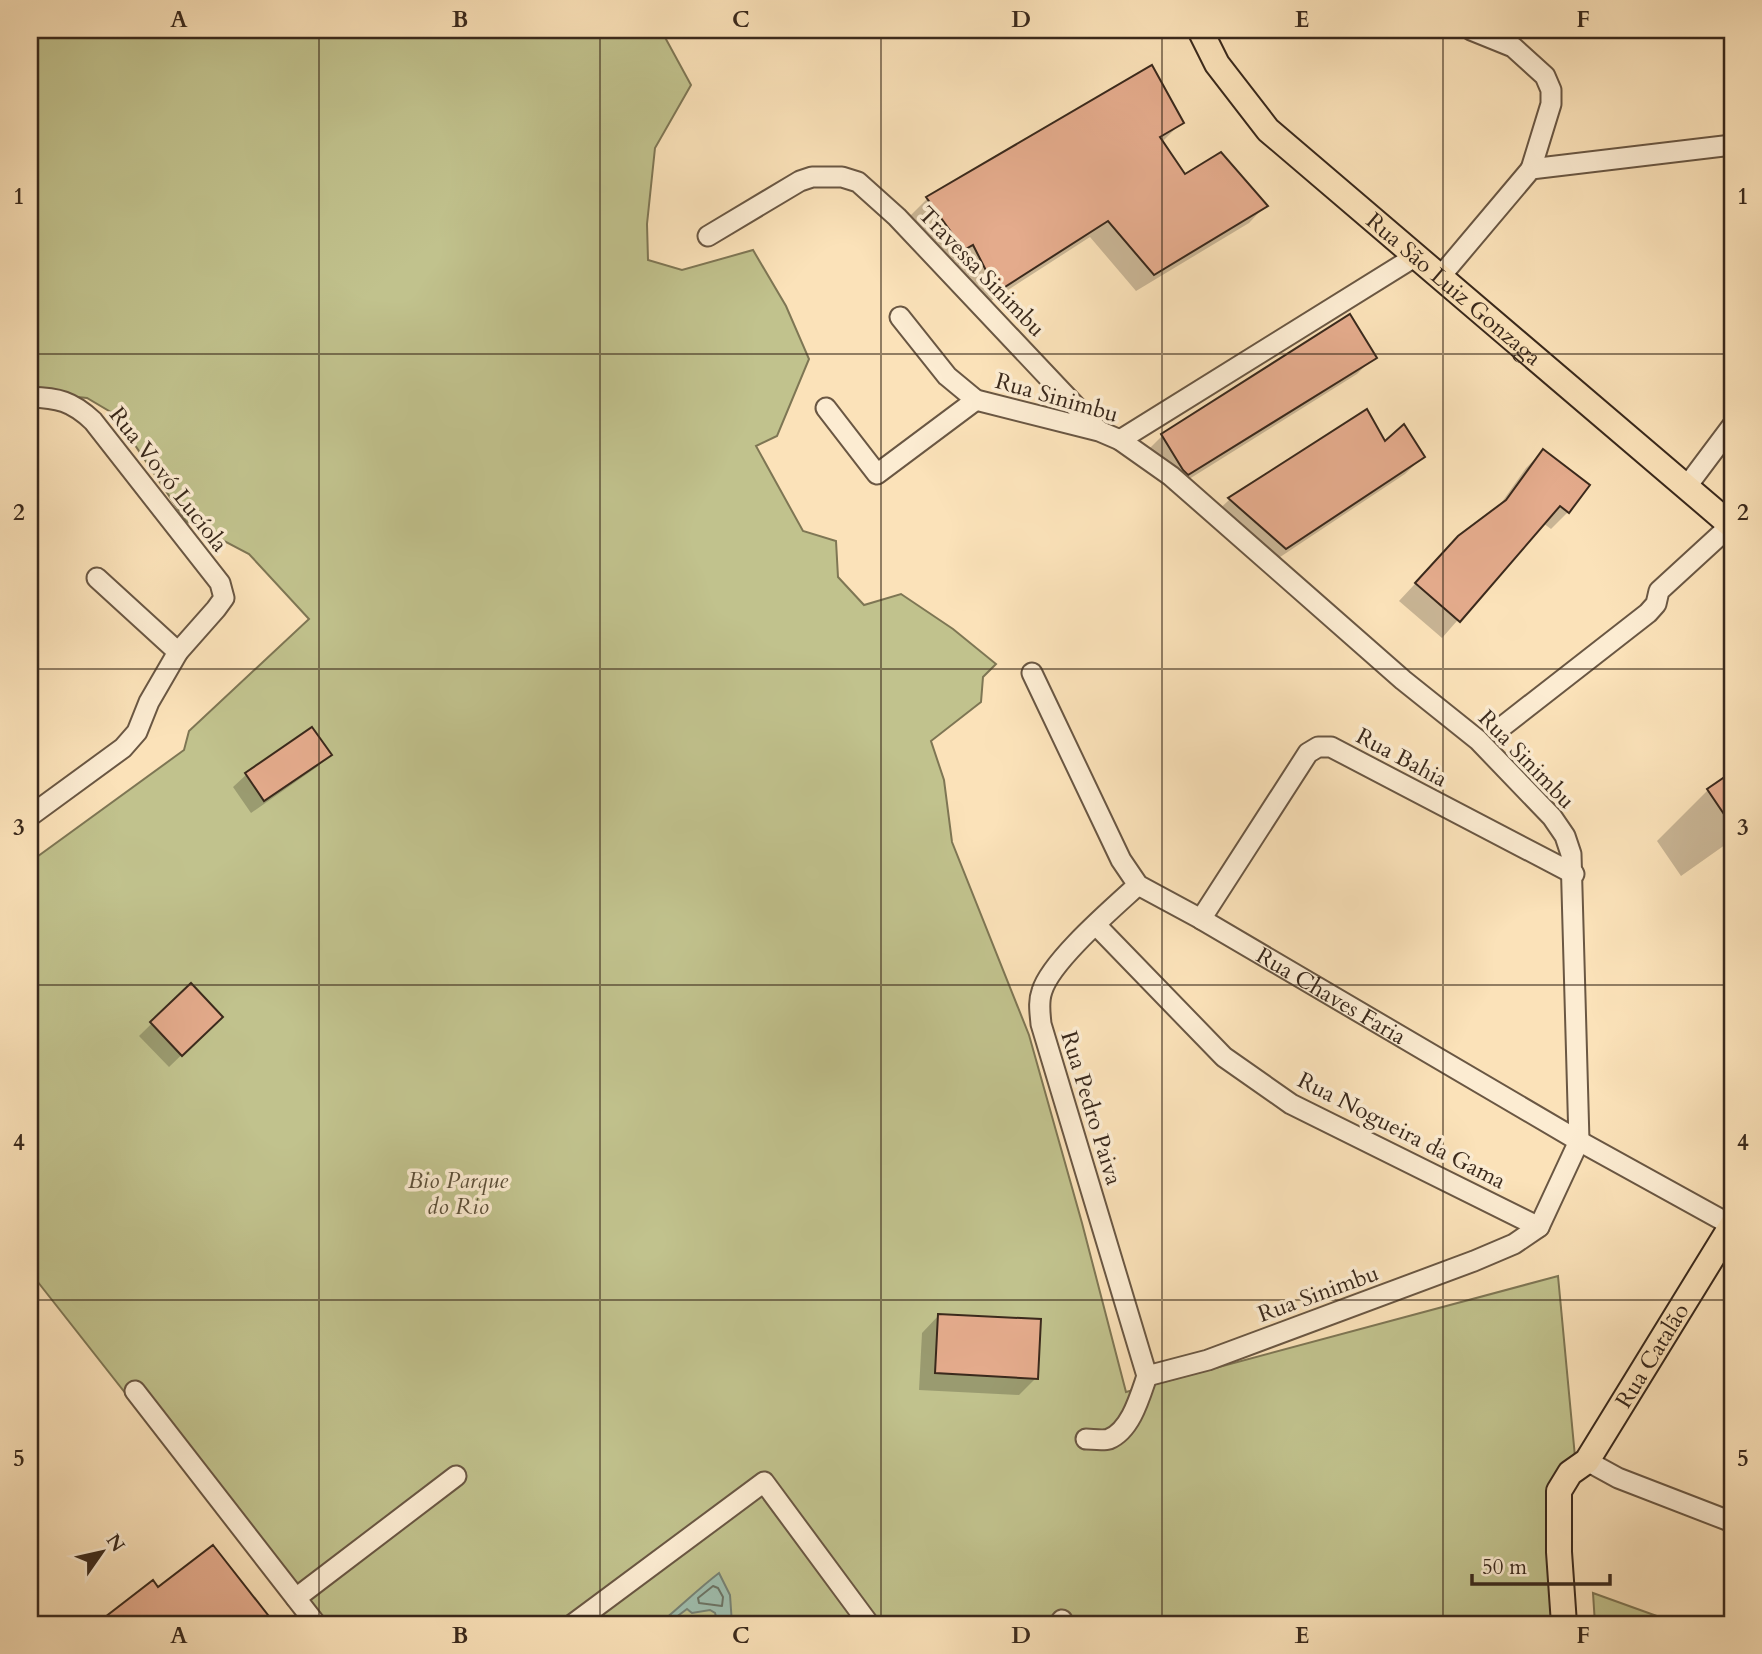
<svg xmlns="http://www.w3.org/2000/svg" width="1762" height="1654" font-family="Cardo,serif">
<rect width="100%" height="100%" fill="#fbe2b9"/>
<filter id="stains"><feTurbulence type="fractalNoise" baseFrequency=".00286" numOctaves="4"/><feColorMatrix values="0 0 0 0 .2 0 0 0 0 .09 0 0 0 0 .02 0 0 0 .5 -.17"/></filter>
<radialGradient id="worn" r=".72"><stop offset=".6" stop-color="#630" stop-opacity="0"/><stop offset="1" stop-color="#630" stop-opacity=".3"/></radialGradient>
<path fill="#c1c28d" stroke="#7e7654" stroke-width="2" d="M 30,30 L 661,30 L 691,85 L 655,148 L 647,224 L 648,260 L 682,270 L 753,250 L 786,306 L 809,359 L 777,436 L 756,446 L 803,531 L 836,541 L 838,577 L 864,605 L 901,594 L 953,629 L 996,664 L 983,677 L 981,702 L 931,741 L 944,780 L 952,842 L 1029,1035 L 1082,1223 L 1126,1392 L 1558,1276 L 1575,1457 L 1554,1485 L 1561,1624 L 307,1624 L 30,1272 L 30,862 L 184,750 L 189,731 L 309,619 L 249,554 L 186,521 L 114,414 L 87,398 L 30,392 Z
M 1593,1593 L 1679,1624 L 1595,1624 Z"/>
<path fill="#9fbeae" stroke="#778274" stroke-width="2" d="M 719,1573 L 730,1595 L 732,1624 L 718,1624 L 715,1613 L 710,1610 L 692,1613 L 687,1609 L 667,1624 L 659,1624 C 680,1607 698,1589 719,1573 Z"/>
<path fill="#0003" d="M 1181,123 L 1162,142 L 1185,176 L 1265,206 L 1249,223 L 1136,291 L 1090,237 L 980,308 L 955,261 L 946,266 L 910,216 L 927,199 Z
M 1374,357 L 1357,374 L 1170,491 L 1145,453 L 1162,436 Z
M 1366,412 L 1385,444 L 1423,457 L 1405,474 L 1268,565 L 1212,516 L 1229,500 Z
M 1543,451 L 1568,512 L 1551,529 L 1543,523 L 1442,638 L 1399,601 L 1441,556 L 1497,509 L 1526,468 Z
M 312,729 L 329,755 L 317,767 L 251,813 L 233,787 L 246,775 Z
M 1732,774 L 1732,840 L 1681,876 L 1657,841 L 1708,790 Z
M 191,985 L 221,1017 L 169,1067 L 139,1036 Z
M 939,1315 L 1036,1378 L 1019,1395 L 919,1390 L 922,1333 Z
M 213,1547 L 273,1624 L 99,1624 L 153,1583 L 158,1589 Z"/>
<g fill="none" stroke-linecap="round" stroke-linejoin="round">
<path stroke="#6c7465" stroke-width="2" d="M 713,1586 L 718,1588 L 723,1597 L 722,1606 L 699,1603 L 698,1598 Z"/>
</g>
<path fill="#e4ab8c" stroke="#3a291c" stroke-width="2" d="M 1152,65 L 1184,123 L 1160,137 L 1185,174 L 1221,152 L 1268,206 L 1154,275 L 1108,221 L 997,292 L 973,245 L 964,250 L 926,197 Z
M 1350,314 L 1377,358 L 1188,475 L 1183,470 L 1161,434 Z
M 1367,409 L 1385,441 L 1404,424 L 1425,457 L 1286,549 L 1228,498 Z
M 1543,449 L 1590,485 L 1569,513 L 1560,506 L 1460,622 L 1415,583 L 1458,536 L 1506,500 Z
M 312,727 L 332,755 L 264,801 L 245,773 Z
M 1732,772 L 1732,826 L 1707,789 Z
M 191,983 L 223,1017 L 182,1056 L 150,1022 Z
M 938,1314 L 1041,1319 L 1038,1379 L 935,1373 Z
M 213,1545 L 275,1624 L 96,1624 L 153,1580 L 158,1587 Z"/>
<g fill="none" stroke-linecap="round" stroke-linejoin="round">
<defs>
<g id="minor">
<path d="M 1471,30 L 1513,47 L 1545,76 L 1551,90 L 1551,104 L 1531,169"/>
<path d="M 708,236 L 800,181 L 812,177 L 842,177 L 858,182 L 897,217 L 1098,430"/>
<path d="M 1440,277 L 1531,169 L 1732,145"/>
<path d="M 900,317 L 947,376 L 976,400 L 1099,431 L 1120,440 L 1171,476 L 1403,680 L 1478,740 L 1552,817 L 1565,836 L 1571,854 L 1579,1141 L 1539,1227 L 1514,1244 L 1474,1261 L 1208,1360 L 1147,1376"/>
<path d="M 30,397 C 58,398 72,401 93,421 L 220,583 L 224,598 L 216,609 L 178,652 L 149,702 L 137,732 L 123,748 L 30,816"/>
<path d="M 826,408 L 877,474 L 976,400"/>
<path d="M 1120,440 L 1416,256"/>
<path d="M 1687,486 L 1732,426"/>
<path d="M 97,578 L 178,652"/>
<path id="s1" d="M 1032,673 L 1121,860 L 1138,885 L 1201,919 L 1579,1141 L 1731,1225"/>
<path d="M 1498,730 L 1648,613 L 1656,604 L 1659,591 L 1731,525"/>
<path d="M 1138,885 C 1113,908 1051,961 1042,991 C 1038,1002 1040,1012 1041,1024 L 1147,1376"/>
<path d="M 1201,919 L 1308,753 L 1318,747 L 1331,747 L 1574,874"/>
<path d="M 1096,925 L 1224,1057 L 1291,1104 L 1539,1227"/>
<path d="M 135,1391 L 316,1624"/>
<path d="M 1086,1439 C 1092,1439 1103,1441 1109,1439 C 1131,1430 1140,1396 1147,1376"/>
<path d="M 1587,1461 L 1618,1478 L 1732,1522"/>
<path d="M 296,1598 L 456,1476"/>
<path d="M 573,1624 L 764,1482 L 869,1624"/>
<path d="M 1059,1624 L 1062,1620"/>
</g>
<g id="major">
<path id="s2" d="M 1200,30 L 1217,64 L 1268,130 L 1732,526"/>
<path id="s3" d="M 1564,1624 L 1559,1552 L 1559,1491 L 1570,1473 L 1587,1461 L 1732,1225"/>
</g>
</defs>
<use href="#minor" stroke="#6a5743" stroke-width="23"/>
<use href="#major" stroke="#3a291c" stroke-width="28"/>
<use href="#minor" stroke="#fcecd2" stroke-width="19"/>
<use href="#major" stroke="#fbe2b9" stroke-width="24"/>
</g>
<path fill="none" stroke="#3a291c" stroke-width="2" stroke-opacity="0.55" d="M 319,30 L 319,1624M 600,30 L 600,1624M 881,30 L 881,1624M 1162,30 L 1162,1624M 1443,30 L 1443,1624M 30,354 L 1732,354M 30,669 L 1732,669M 30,985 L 1732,985M 30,1300 L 1732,1300"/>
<g text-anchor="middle" stroke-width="7" stroke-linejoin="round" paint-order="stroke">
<g font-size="23" fill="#3a291c" stroke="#fcecd2">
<text transform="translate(982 271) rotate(46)" y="8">Travessa Sinimbu</text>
<text dy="8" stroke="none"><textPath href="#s2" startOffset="366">Rua São Luiz Gonzaga</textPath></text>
<text transform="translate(1057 397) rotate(16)" y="8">Rua Sinimbu</text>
<text transform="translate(169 479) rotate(52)" y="8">Rua Vovó Lucíola</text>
<text transform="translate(1402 757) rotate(28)" y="8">Rua Bahia</text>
<text transform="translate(1527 759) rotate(46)" y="8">Rua Sinimbu</text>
<text dy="8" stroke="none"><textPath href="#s1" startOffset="460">Rua Chaves Faria</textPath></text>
<text transform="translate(1092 1108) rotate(73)" y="8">Rua Pedro Paiva</text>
<text transform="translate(1402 1130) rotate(27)" y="8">Rua Nogueira da Gama</text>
<text transform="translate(1318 1293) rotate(-20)" y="8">Rua Sinimbu</text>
<text dy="8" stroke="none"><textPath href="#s3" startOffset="299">Rua Catalão</textPath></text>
</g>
<g font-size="23" font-style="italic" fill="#5c4f38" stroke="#fcecd2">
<text x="458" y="1188">Bio Parque<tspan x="458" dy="26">do Rio</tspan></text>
</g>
</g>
<rect width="1762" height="1654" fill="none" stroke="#fbe2b9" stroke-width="77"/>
<g transform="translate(102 1552) rotate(56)" stroke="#fcecd2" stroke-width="5" paint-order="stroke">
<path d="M0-5L12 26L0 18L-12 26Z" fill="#3a291c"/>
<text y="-10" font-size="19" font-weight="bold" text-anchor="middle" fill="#3a291c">N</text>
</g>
<path d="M1472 1574v10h138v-10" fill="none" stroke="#3a291c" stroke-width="3.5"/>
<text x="1482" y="1574" font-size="21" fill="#3a291c" stroke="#fcecd2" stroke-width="5" paint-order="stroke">50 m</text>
<rect x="38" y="38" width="1686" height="1578" fill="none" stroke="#3a291c" stroke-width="2.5"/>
<g font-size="23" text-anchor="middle" font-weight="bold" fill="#3a291c">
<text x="179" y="27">A</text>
<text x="460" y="27">B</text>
<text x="741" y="27">C</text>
<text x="1021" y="27">D</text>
<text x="1302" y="27">E</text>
<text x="1583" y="27">F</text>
<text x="19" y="204">1</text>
<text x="1743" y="204">1</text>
<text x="19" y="520">2</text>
<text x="1743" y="520">2</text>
<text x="19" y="835">3</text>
<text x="1743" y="835">3</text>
<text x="19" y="1150">4</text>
<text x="1743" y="1150">4</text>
<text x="19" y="1466">5</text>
<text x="1743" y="1466">5</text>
<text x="179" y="1643">A</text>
<text x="460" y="1643">B</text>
<text x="741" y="1643">C</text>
<text x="1021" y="1643">D</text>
<text x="1302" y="1643">E</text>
<text x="1583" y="1643">F</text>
</g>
<rect width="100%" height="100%" filter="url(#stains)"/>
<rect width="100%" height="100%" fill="url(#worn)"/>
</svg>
